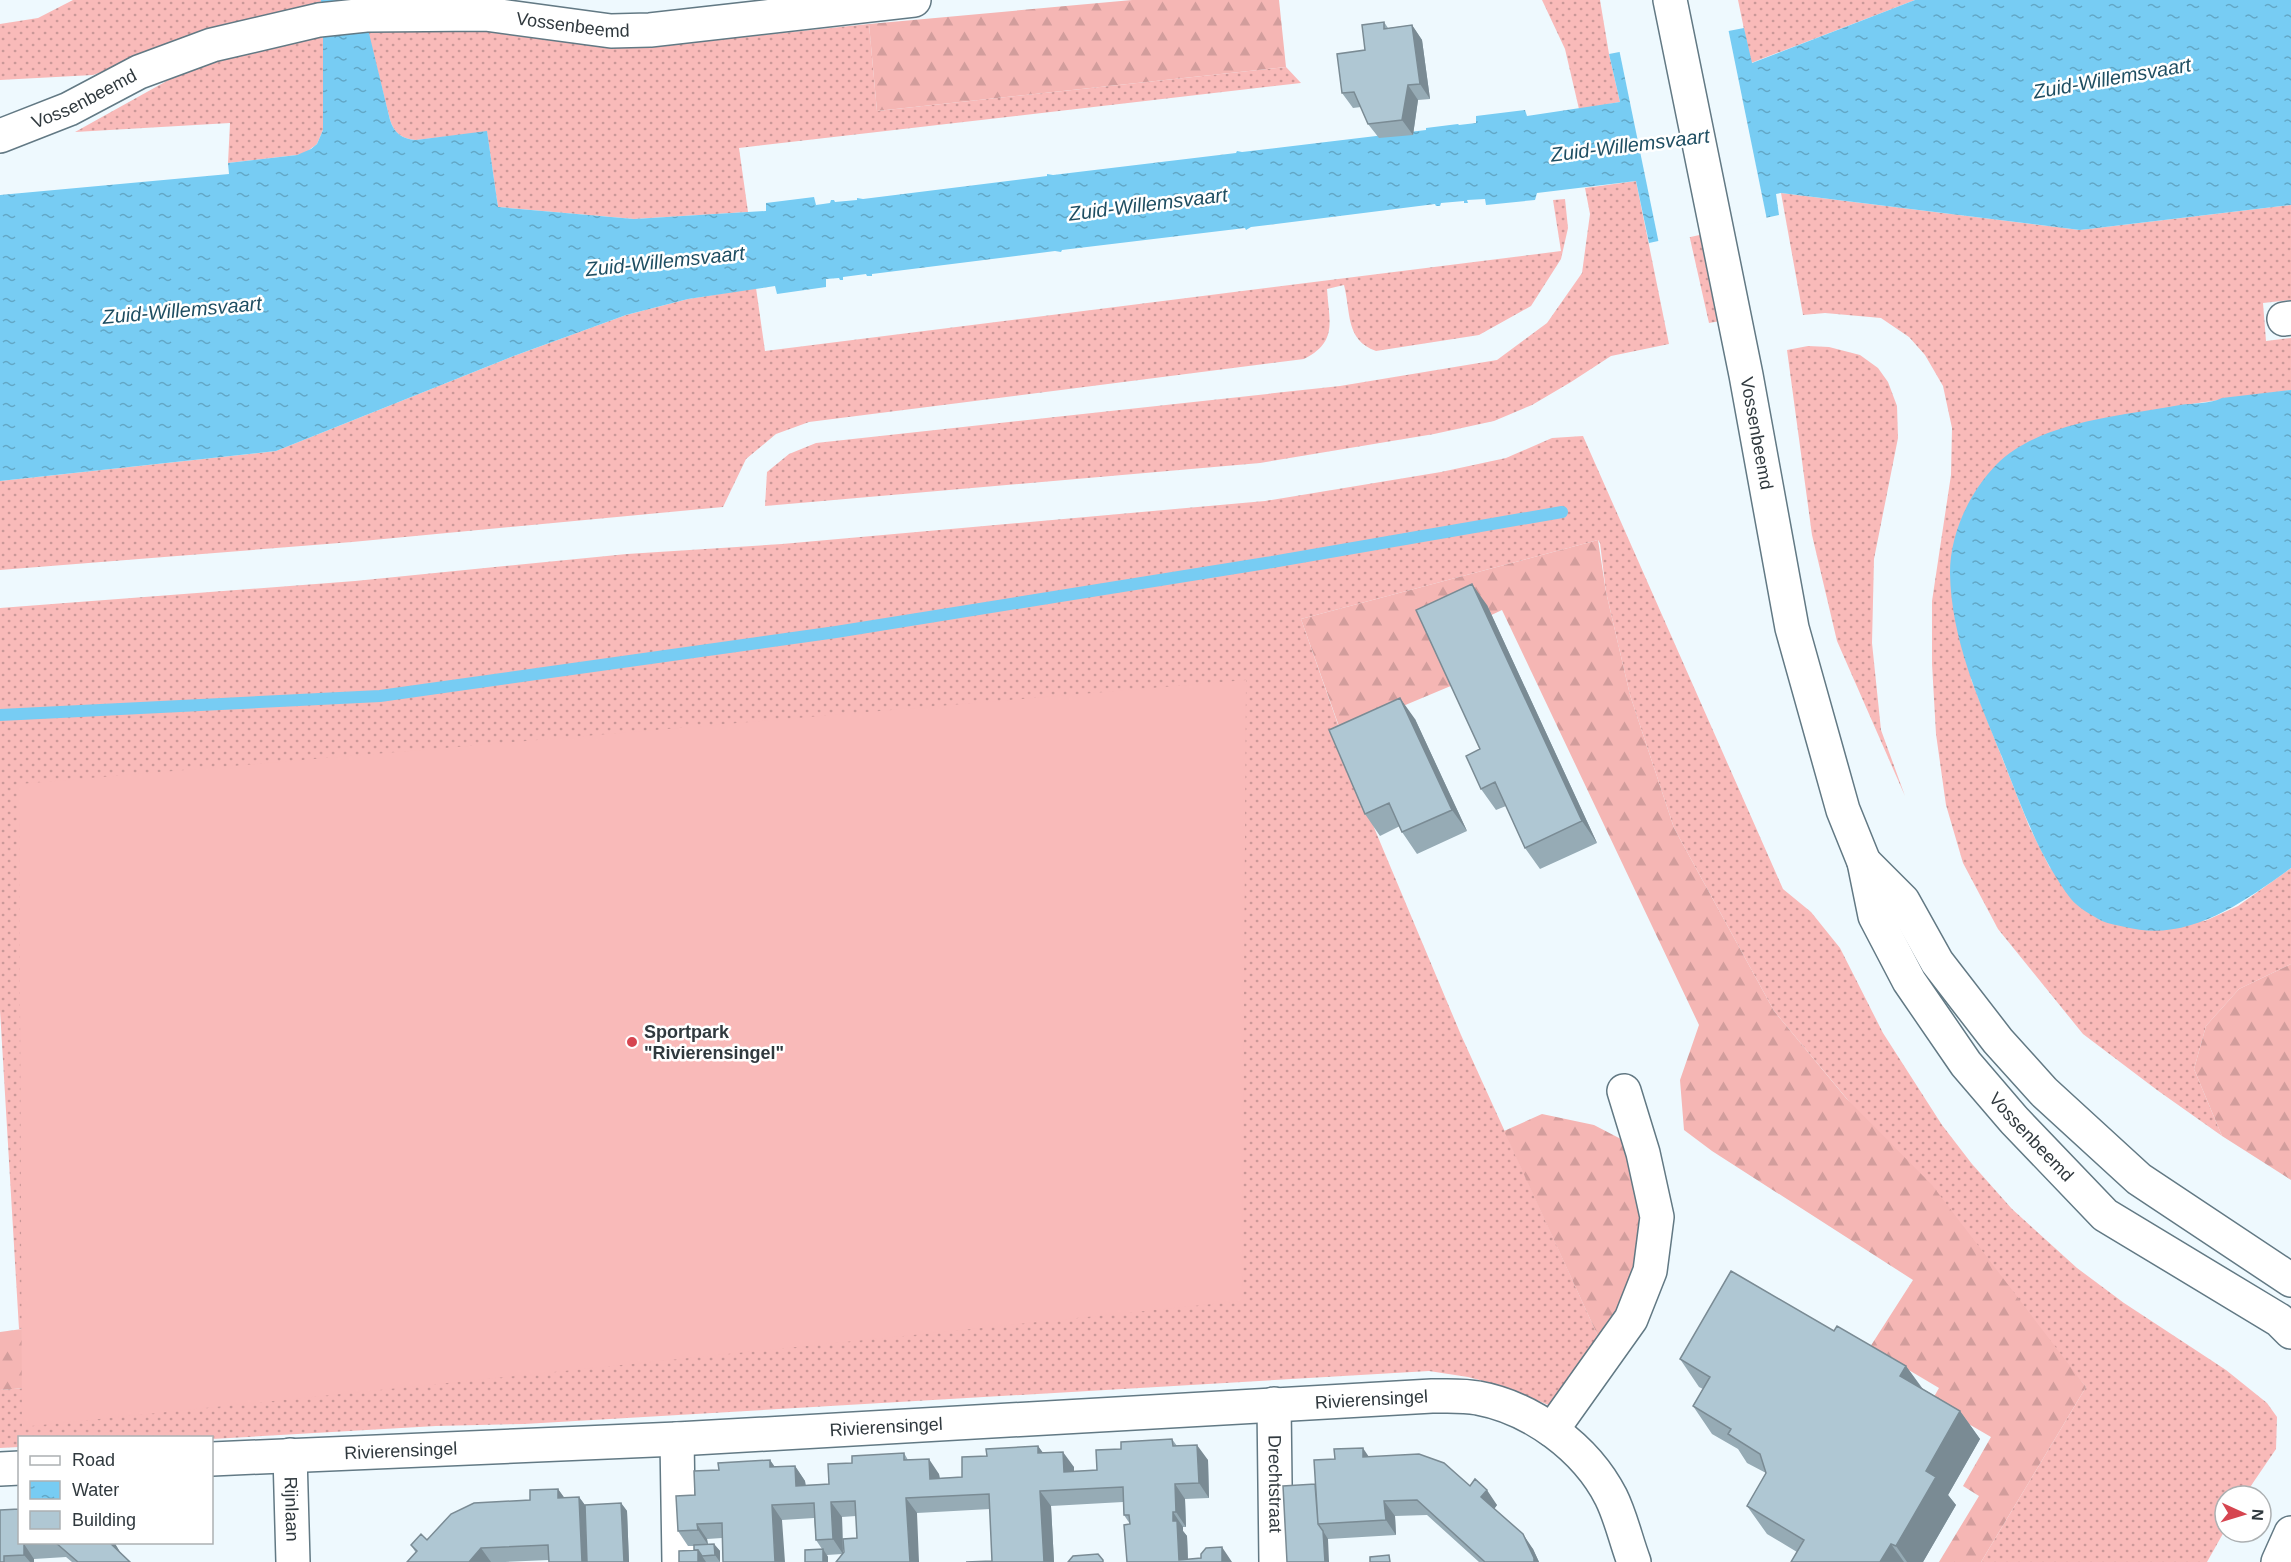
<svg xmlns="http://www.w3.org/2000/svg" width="2291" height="1562" font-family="Arial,sans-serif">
<defs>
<pattern id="grass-dots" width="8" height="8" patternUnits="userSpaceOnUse" patternTransform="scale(1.5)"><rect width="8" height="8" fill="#f9bab9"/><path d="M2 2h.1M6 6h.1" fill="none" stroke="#ca9898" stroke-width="1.8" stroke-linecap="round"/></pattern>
<pattern id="forest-firs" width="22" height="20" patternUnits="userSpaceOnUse" patternTransform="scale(1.5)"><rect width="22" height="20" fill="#f5b6b4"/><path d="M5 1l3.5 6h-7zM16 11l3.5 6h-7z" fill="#d29d9c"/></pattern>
<pattern id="water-ripples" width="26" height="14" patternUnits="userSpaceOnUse" patternTransform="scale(1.5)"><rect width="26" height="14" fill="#77ccf3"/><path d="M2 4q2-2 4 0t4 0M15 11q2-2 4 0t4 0" fill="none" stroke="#62a7c6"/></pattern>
</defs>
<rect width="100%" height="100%" fill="#eef9fe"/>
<path fill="url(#grass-dots)" d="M 73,0 L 321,0 L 321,9 L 210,35 L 93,75 L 0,80 L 0,24 L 38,18 Z
M 1542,0 L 1600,0 L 1609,54 L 1620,102 L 1579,109 L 1565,49 Z
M 1738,0 L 1915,0 L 1751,63 Z
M 443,23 L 564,41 L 644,47 L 869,24 L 877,111 L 1286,67 L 1301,83 L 739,148 L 748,212 L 634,219 L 498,207 L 487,132 L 416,140 C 402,139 394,133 390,120 L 367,28 Z
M 311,35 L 323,38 L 323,130 L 317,144 L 305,153 L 297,155 L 228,163 L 230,123 L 75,132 L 208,58 Z
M 1636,181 L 1669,344 L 1611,356 L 1571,382 L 1532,405 L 1494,421 L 1434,434 L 1260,463 L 765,506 L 767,472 L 789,454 L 816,443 L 1340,386 L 1497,360 L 1547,323 L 1582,273 L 1590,214 L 1585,188 Z
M 1781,193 L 2080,230 L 2291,205 L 2291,300 L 2263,303 L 2266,341 L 2291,338 L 2291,390 L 2191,404 L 1971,679 L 2029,826 L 2050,868 L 2205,921 L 2238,906 L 2291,868 L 2291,964 L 2239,989 L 2206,1026 L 2194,1069 L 2222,1136 L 2157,1090 L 2083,1034 L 1998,929 L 1963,863 L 1946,805 L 1936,734 L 1932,664 L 1932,601 L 1951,475 L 1952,428 L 1943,386 L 1925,355 L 1909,337 L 1881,318 L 1825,313 L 1803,315 Z
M 1565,199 L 1568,228 L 1561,259 L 1531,306 L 1479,335 L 1376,351 C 1345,340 1351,312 1344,285 L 1327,289 C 1329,322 1338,342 1304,359 L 809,422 L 776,434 L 746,459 L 723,507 L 352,542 L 0,570 L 0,481 L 276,451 L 511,357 L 626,315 L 688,299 L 756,288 L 765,351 L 1561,251 L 1553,200 Z
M 1725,227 L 1749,316 L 1709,323 L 1689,234 Z
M 1808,346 L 1829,347 L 1860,355 L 1878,368 L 1888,382 L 1897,406 L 1898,438 L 1874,559 L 1872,643 L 1881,730 L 1905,796 L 1837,641 L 1812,535 L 1787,350 Z
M 1583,436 L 1783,889 L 1811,912 L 1840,948 L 1883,1033 L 1942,1125 L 1972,1164 L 2012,1209 L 2077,1268 L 2124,1303 L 2226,1370 L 2267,1403 L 2277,1417 L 2276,1449 L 2244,1496 L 2225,1496 L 2225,1530 L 2207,1562 L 1981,1562 L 2086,1387 L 1774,1011 L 1674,828 L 1630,695 L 1606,592 L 1600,543 L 1598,540 L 1301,619 L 1375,830 L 1461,1035 L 1602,1345 L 1560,1410 L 1506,1387 L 1468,1377 L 1429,1371 L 524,1424 L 436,1426 L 212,1439 L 20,1438 L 19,1447 L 0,1448 L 0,1390 L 190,1375 L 66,1323 L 19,1329 L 0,1010 L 0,608 L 355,581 L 627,554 L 782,544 L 1265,501 L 1441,472 L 1506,458 L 1552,438 Z"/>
<path fill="url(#forest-firs)" d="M 1132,0 L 1279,0 L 1286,67 L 877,111 L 869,24 Z
M 1598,540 L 1606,592 L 1630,695 L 1674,828 L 1774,1011 L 1846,1098 L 1932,1185 L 2086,1387 L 1981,1562 L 1939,1562 L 1979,1496 L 1963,1486 L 1991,1437 L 1931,1402 L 1939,1388 L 1870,1347 L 1913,1280 L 1712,1151 L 1684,1130 L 1680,1080 L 1699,1025 L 1502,610 L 1449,635 L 1465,680 L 1341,732 L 1301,619 Z
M 2291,964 L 2291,1180 L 2222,1136 L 2194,1069 L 2206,1026 L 2239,989 Z
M 1542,1114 L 1594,1125 L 1642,1150 L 1649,1248 L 1602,1345 L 1504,1131 Z
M 66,1323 L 192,1375 L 0,1390 L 0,1332 Z"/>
<path fill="#f9bab9" d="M 1246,680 L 1242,1301 L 22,1427 L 19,784 Z"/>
<path fill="url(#water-ripples)" d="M 321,0 L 361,0 L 390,120 C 394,133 402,139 416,140 L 487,131 L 498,207 L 634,219 L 766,211 L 766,203 L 814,197 L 816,205 L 830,203 L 831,200 L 834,200 L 835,202 L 857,200 L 857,198 L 863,199 L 1047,176 L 1047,174 L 1053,175 L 1236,153 L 1237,151 L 1242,152 L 1426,130 L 1426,128 L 1458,124 L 1459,125 L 1476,123 L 1476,116 L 1525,110 L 1527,116 L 1620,102 L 1609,54 L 1744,28 L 1752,63 L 1915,0 L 2291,0 L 2291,205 L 2080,230 L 1781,193 L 1776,194 L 1779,215 L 1649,243 L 1636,181 L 1537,193 L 1535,200 L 1486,205 L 1485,199 L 1467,200 L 1468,203 L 1464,203 L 1464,201 L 1441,203 L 1440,206 L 1436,206 L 1435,204 L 1251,227 L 1246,230 L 1245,228 L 1062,250 L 1061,252 L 1055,251 L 872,274 L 872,276 L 867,276 L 866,274 L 843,277 L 843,280 L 840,280 L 839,278 L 826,279 L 826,287 L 777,294 L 775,286 L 688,299 L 626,315 L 511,357 L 276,451 L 0,481 L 0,195 L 229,174 L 228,163 L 297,155 L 311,149 L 317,144 L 323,130 L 323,38 Z
M 2291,390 L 2291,868 C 2242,903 2188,943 2125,927 C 2118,925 2109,924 2102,921 C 2093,916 2077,907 2071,899 C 2039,857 2021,806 2002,757 C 1978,698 1951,638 1950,573 C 1950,534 1969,493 1996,465 C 2039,421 2122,416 2180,405 C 2194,403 2210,404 2222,398 Z"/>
<path fill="#eef9fe" d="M 1728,28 L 1767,220 L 1659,244 L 1619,49 Z"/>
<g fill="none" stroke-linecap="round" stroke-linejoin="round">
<path stroke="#77ccf3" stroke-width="12" d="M 0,715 L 380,696 L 836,632 L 1266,563 L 1562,512"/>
<defs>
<g id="minor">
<path id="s1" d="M 0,136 L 69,109 L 139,72 L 212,45 L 319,20 L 366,15 L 485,14 L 611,31 L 650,30 L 914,0"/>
<path d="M 2284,319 L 2291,318"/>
<path id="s2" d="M 1274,1404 L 1276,1562"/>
<path d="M 1552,1430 L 1631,1319 L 1650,1271 L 1657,1217 L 1643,1153 L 1624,1091"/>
<path d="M 677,1439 L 679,1562"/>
<path id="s3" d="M 290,1455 L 293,1562"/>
</g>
<g id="tertiary">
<path id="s4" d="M 212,1459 L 677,1439 L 1432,1396 C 1447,1396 1464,1395 1478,1398 C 1532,1408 1586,1448 1611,1497 C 1621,1517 1626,1541 1634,1562"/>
<path d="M 0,1469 L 20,1468"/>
<path d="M 2278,1562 L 2291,1533"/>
</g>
<g id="secondary">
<path id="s5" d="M 1670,0 L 1746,375 L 1792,628 L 1843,810 L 1864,862 L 1875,916 L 1909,981 L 1966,1064 L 2014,1120 L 2105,1215 L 2279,1320 L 2291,1332"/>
<path d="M 1864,862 L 1903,901 L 1937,962 L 1998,1041 L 2044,1092 L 2139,1179 L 2291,1280"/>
</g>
</defs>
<use href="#minor" stroke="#627984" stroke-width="36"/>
<use href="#tertiary" stroke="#627984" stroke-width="36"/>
<use href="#secondary" stroke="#627984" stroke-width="36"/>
<use href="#minor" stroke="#fff" stroke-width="33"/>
<use href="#tertiary" stroke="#fff" stroke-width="33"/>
<use href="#secondary" stroke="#fff" stroke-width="33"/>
</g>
<path fill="#96abb5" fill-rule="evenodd" d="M 1384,22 L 1388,28 L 1412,25 L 1422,40 L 1430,99 L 1418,100 L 1413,135 L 1379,138 L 1368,124 L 1361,107 L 1353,108 L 1342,93 L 1365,50 Z
M 1487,605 L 1597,843 L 1540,869 L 1525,848 L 1506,806 L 1496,810 L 1481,789 L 1480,749 Z
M 1415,719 L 1467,831 L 1417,854 L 1402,832 L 1400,826 L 1380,836 L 1365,814 Z
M 1834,1331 L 1906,1366 L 1923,1389 L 1960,1411 L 1980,1439 L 1948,1495 L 1956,1505 L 1923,1562 L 1791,1562 L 1797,1552 L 1767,1534 L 1747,1506 L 1766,1473 L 1747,1463 L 1738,1449 L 1712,1434 L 1693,1406 L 1703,1389 L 1699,1387 L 1680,1359 Z
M 1172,1439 L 1177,1446 L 1208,1460 L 1209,1498 L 1185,1499 L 1186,1527 L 1183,1527 L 1183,1531 L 1187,1536 L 1188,1559 L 1232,1562 L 1127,1562 L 1130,1524 L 1124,1515 L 1123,1502 L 1051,1506 L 1054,1562 L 966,1562 L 992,1561 L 990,1509 L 917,1513 L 842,1554 L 827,1555 L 828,1557 L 828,1562 L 805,1562 L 822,1549 L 816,1540 L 814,1518 L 782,1520 L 722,1538 L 707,1539 L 708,1544 L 714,1544 L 720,1551 L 720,1562 L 679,1562 L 694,1550 L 694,1546 L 688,1546 L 678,1531 L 695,1495 L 719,1470 L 770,1460 L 775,1467 L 795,1466 L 805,1481 L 806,1485 L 829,1484 L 852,1463 L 904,1453 L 908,1460 L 939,1474 L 940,1478 L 962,1477 L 987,1456 L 1038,1446 L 1043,1453 L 1074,1467 L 1074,1471 L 1097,1470 L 1121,1449 ZM 856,1516 L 857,1538 L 843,1553 L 842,1517 Z
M 1369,1457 L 1470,1486 L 1497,1505 L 1494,1509 L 1533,1549 L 1539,1562 L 1479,1562 L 1427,1515 L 1395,1516 L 1396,1535 L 1328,1539 L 1287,1562 L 1315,1484 L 1335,1459 Z
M 558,1489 L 564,1498 L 579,1497 L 585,1505 L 621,1503 L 627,1511 L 629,1562 L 549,1562 L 549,1560 L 505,1562 L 407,1562 L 416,1553 L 411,1545 Z
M 0,1510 L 20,1542 L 114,1542 L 120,1552 L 130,1562 L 72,1562 L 66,1557 L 34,1559 L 34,1562 L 0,1562 Z"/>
<path fill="#7a8b94" d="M 1412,25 L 1422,40 L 1430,99 L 1420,84 Z
M 1408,85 L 1418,100 L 1413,135 L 1402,120 Z
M 1472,584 L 1487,605 L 1597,843 L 1582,821 Z
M 1400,698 L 1415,719 L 1467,831 L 1452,810 Z
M 1906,1366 L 1926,1394 L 1900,1376 Z
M 1960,1411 L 1980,1439 L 1948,1495 L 1956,1505 L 1923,1562 L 1907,1562 L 1896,1546 L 1926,1471 Z
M 1197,1445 L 1208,1460 L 1209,1498 L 1199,1483 Z
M 1038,1446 L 1049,1461 L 1038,1453 Z
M 1363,1448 L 1373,1463 L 1363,1457 Z
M 1063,1452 L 1074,1467 L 1074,1486 L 1064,1472 Z
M 929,1459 L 939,1474 L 941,1494 L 930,1479 Z
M 770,1460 L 780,1475 L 770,1467 Z
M 795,1466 L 805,1481 L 806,1501 L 796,1486 Z
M 1175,1484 L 1185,1499 L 1186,1527 L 1176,1512 Z
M 558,1489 L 569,1504 L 558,1498 Z
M 1487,1490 L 1497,1505 L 1492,1512 L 1481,1497 Z
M 1040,1491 L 1051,1506 L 1054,1562 L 1044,1562 Z
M 579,1497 L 590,1512 L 592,1562 L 582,1562 Z
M 906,1498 L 917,1513 L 919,1562 L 910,1562 Z
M 1384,1501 L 1395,1516 L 1396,1535 L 1386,1520 Z
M 831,1502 L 842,1517 L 843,1554 L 833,1539 Z
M 621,1503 L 627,1511 L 629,1562 L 624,1562 Z
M 772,1505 L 782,1520 L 785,1562 L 775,1562 Z
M 1173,1512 L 1183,1527 L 1183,1531 L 1187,1536 L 1188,1562 L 1179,1560 L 1173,1521 Z
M 697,1524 L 707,1539 L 708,1545 L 698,1530 Z
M 1323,1531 L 1328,1539 L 1329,1562 L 1325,1562 Z
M 1523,1534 L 1533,1549 L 1539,1562 L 1534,1562 Z
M 108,1542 L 114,1542 L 120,1552 L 117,1555 Z
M 24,1544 L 34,1559 L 34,1562 L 30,1562 L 24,1555 Z
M 714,1544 L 720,1551 L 720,1562 L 715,1555 Z
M 1891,1544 L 1904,1562 L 1880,1562 Z
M 1222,1547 L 1232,1562 L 1222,1562 Z
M 481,1548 L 491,1562 L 469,1562 Z
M 823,1549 L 828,1557 L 828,1562 L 823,1562 Z
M 698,1550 L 706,1562 L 698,1562 Z"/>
<path fill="#afc7d3" stroke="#7a8b94" stroke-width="1.5" d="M 1384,22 L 1384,29 L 1412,25 L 1420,84 L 1408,85 L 1402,120 L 1368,124 L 1354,92 L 1342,93 L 1337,54 L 1365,50 L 1362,25 Z
M 1472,584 L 1582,821 L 1525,848 L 1495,782 L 1481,789 L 1466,756 L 1480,749 L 1416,610 Z
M 1400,698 L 1452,810 L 1402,832 L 1389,803 L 1365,814 L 1329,730 Z
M 1731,1271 L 1834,1331 L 1837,1326 L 1906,1366 L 1900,1376 L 1960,1411 L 1926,1471 L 1936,1477 L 1896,1546 L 1891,1544 L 1880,1562 L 1791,1562 L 1804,1540 L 1747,1506 L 1766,1473 L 1760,1454 L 1728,1434 L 1731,1429 L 1693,1406 L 1710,1377 L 1680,1359 Z
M 1172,1439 L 1173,1446 L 1197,1445 L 1199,1483 L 1175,1484 L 1176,1512 L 1173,1512 L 1173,1521 L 1177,1521 L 1179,1560 L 1201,1558 L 1201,1554 L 1206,1548 L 1222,1547 L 1222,1562 L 1127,1562 L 1124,1525 L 1130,1524 L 1129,1515 L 1124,1515 L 1123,1487 L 1040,1491 L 1044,1562 L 966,1562 L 992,1561 L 989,1494 L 906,1498 L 910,1562 L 836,1562 L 844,1552 L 843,1539 L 857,1538 L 855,1501 L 831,1502 L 833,1539 L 816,1540 L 814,1503 L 772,1505 L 775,1562 L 723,1562 L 722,1523 L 697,1524 L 698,1530 L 678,1531 L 676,1496 L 695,1495 L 694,1471 L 719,1470 L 718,1463 L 770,1460 L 770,1467 L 795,1466 L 796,1486 L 813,1485 L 829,1484 L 828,1464 L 852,1463 L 852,1456 L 904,1453 L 904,1460 L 929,1459 L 930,1479 L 962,1477 L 962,1457 L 987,1456 L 986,1449 L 1038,1446 L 1038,1453 L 1063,1452 L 1064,1472 L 1097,1470 L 1096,1450 L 1121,1449 L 1121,1442 Z
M 1363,1448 L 1363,1457 L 1419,1454 L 1444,1463 L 1470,1486 L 1475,1479 L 1487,1490 L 1481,1497 L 1523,1534 L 1534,1558 L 1534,1562 L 1485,1562 L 1417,1500 L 1384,1501 L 1386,1520 L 1318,1524 L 1314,1460 L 1335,1459 L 1334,1449 Z
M 1315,1484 L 1318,1524 L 1323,1531 L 1325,1562 L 1287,1562 L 1283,1486 Z
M 558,1489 L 558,1498 L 579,1497 L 582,1562 L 549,1562 L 548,1545 L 481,1548 L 469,1562 L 407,1562 L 417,1551 L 411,1545 L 421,1534 L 427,1540 L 451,1514 L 474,1503 L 530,1500 L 530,1490 Z
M 621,1503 L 624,1562 L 587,1562 L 585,1505 Z
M 19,1505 L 20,1505 L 20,1542 L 109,1542 L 130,1562 L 78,1562 L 56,1543 L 24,1544 L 24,1555 L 4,1556 L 4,1562 L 0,1562 L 0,1510 L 19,1509 Z
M 714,1544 L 715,1555 L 702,1556 L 698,1550 L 694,1550 L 694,1545 Z
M 823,1549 L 823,1562 L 805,1562 L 805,1550 Z
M 698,1550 L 698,1562 L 679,1562 L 679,1551 Z
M 1098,1554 L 1103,1560 L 1103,1562 L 1068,1562 L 1073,1556 Z
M 1389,1555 L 1390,1562 L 1370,1562 L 1370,1557 Z"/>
<circle fill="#d64550" stroke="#fff" stroke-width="2" cx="632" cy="1042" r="6"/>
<g text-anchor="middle" stroke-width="5" stroke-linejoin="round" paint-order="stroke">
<g font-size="18" fill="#30393e" stroke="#fff">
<text dy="6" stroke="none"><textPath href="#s1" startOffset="596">Vossenbeemd</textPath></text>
<text dy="6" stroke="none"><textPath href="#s1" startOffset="92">Vossenbeemd</textPath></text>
<text dy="6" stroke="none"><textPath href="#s5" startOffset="442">Vossenbeemd</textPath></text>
<text dy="6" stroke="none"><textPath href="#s5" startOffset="1212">Vossenbeemd</textPath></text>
<text dy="6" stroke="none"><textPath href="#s4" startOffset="1161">Rivierensingel</textPath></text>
<text dy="6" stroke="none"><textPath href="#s4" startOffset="675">Rivierensingel</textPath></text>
<text dy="6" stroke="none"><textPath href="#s4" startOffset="189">Rivierensingel</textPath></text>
<text dy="6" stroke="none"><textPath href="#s2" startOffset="80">Drechtstraat</textPath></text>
<text dy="6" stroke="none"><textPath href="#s3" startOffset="54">Rijnlaan</textPath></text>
</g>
<g font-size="18" font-weight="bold" fill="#30393e" stroke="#fff" text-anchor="start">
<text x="644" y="1038">Sportpark<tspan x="644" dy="21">"Rivierensingel"</tspan></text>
</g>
<g font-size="20" font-style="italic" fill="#1e4e62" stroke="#fff">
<text transform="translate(2112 78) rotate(-10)" y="7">Zuid-Willemsvaart</text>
<text transform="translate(1630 145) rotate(-7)" y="7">Zuid-Willemsvaart</text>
<text transform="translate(1148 204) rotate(-7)" y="7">Zuid-Willemsvaart</text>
<text transform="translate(665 261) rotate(-6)" y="7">Zuid-Willemsvaart</text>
<text transform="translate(182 310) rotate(-5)" y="7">Zuid-Willemsvaart</text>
</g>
</g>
<rect x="18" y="1436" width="195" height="108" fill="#ffffff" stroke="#acb0b2" stroke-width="1.5"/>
<rect x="30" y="1456" width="30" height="9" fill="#ffffff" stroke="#acb0b2" stroke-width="1.5"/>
<text x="72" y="1466" font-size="18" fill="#30393e">Road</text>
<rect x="30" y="1481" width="30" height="18" fill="url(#water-ripples)" stroke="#acb0b2" stroke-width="1.5"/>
<text x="72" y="1496" font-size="18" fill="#30393e">Water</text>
<rect x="30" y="1511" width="30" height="18" fill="#afc7d3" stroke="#acb0b2" stroke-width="1.5"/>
<text x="72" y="1526" font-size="18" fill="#30393e">Building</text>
<g transform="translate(2243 1514) rotate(94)"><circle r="28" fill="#ffffff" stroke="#acb0b2" stroke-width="1.5"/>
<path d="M0-4.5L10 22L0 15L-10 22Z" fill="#d64550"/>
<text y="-9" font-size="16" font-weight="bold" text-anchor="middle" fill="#30393e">N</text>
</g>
</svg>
